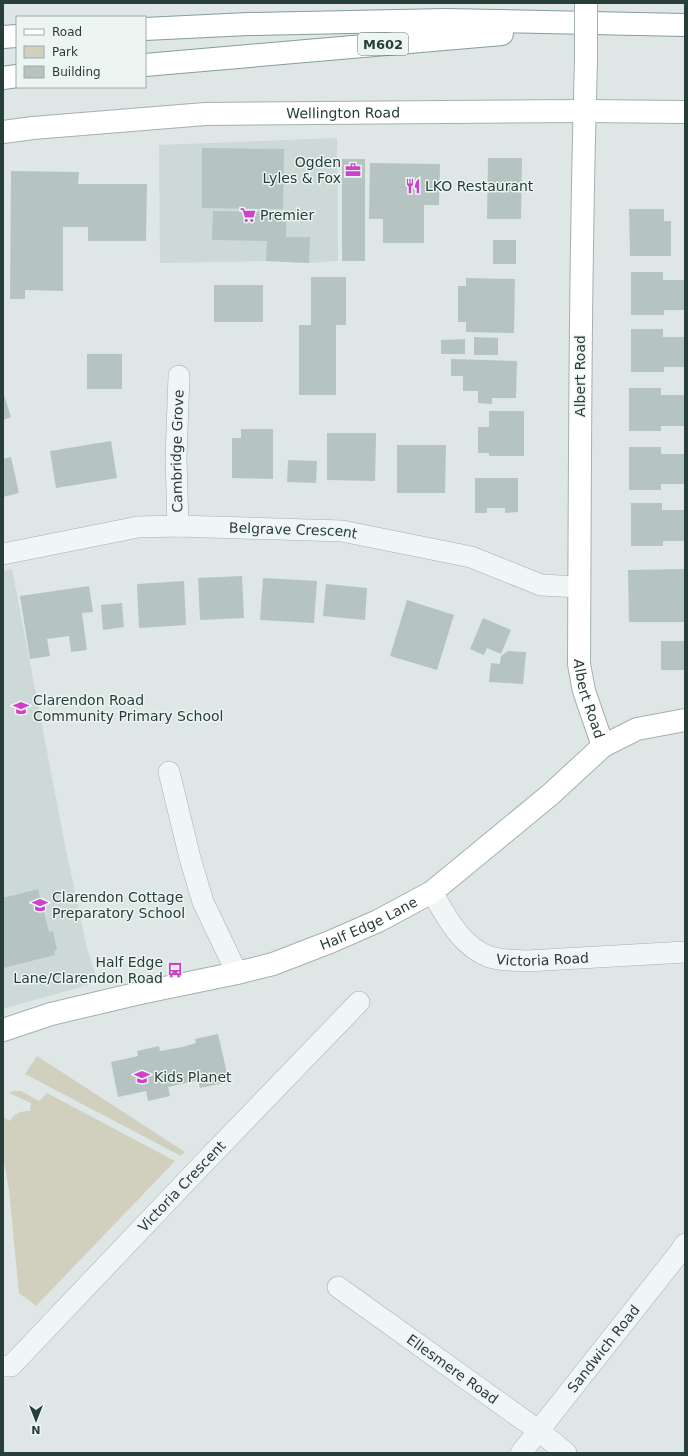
<svg xmlns="http://www.w3.org/2000/svg" width="688" height="1456" font-family="'DejaVu Sans',sans-serif">
<rect width="100%" height="100%" fill="#dee7e5"/>
<path fill="#ccd9d6" d="M 337,138 L 338,261 L 309,263 L 266,261 L 160,263 L 159,145 Z
M 12,569 L 65,845 L 87,949 L 98,982 L 3,1009 L 3,571 Z"/>
<path fill="#d1d0bf" d="M 37,1056 L 185,1152 L 181,1156 L 25,1074 Z
M 13,1091 L 21,1091 L 39,1101 L 47,1093 L 175,1161 L 36,1306 L 25,1297 L 19,1294 L 9,1190 L 3,1156 L 3,1117 L 10,1121 C 15,1113 20,1111 30,1111 L 31,1103 L 9,1093 Z"/>
<path fill="#b5c4c1" d="M 202,148 L 284,149 L 283,209 L 202,208 Z
M 488,158 L 522,158 L 521,219 L 487,219 Z
M 342,159 L 365,159 L 365,261 L 342,261 Z
M 370,163 L 440,164 L 439,205 L 424,205 L 424,243 L 383,243 L 383,219 L 369,219 Z
M 11,171 L 79,172 L 78,184 L 147,184 L 146,241 L 88,241 L 88,227 L 63,227 L 63,291 L 25,290 L 25,299 L 10,299 Z
M 629,209 L 664,209 L 664,221 L 671,221 L 671,256 L 630,256 Z
M 213,211 L 286,212 L 286,237 L 310,237 L 309,263 L 266,261 L 267,241 L 212,240 Z
M 493,240 L 516,240 L 516,264 L 493,264 Z
M 631,272 L 663,272 L 663,280 L 685,280 L 685,310 L 664,310 L 664,315 L 631,315 Z
M 311,277 L 346,277 L 346,325 L 336,325 L 336,395 L 299,395 L 299,325 L 311,325 Z
M 466,278 L 515,279 L 514,333 L 466,332 L 466,322 L 458,322 L 458,286 L 466,286 Z
M 214,285 L 263,285 L 263,322 L 214,322 Z
M 631,329 L 663,329 L 663,337 L 685,337 L 685,367 L 664,367 L 664,372 L 631,372 Z
M 474,337 L 498,338 L 498,355 L 474,355 Z
M 465,339 L 465,354 L 441,354 L 441,340 Z
M 87,354 L 122,354 L 122,389 L 87,389 Z
M 451,359 L 517,361 L 516,398 L 492,398 L 492,404 L 478,403 L 478,391 L 463,391 L 463,376 L 451,376 Z
M 629,388 L 661,388 L 661,395 L 685,395 L 685,426 L 661,426 L 661,431 L 629,431 Z
M 3,392 L 11,417 L 3,420 Z
M 489,411 L 524,411 L 524,456 L 489,456 L 489,453 L 478,453 L 478,427 L 489,427 Z
M 241,429 L 273,429 L 273,479 L 232,478 L 232,438 L 241,438 Z
M 327,433 L 376,433 L 375,481 L 327,480 Z
M 111,441 L 117,478 L 56,488 L 50,451 Z
M 397,445 L 446,445 L 445,493 L 397,493 Z
M 629,447 L 661,447 L 661,454 L 685,454 L 685,484 L 661,484 L 661,490 L 629,490 Z
M 11,457 L 19,493 L 3,497 L 3,459 Z
M 288,460 L 317,461 L 316,483 L 287,482 Z
M 475,478 L 518,478 L 518,512 L 505,513 L 505,508 L 487,508 L 487,513 L 475,513 Z
M 631,503 L 662,503 L 662,510 L 685,510 L 685,541 L 663,541 L 663,546 L 631,546 Z
M 685,569 L 685,622 L 629,622 L 628,570 Z
M 242,576 L 244,618 L 200,620 L 198,578 Z
M 263,578 L 317,581 L 314,623 L 260,620 Z
M 184,581 L 186,625 L 139,628 L 137,584 Z
M 326,584 L 367,588 L 365,620 L 323,616 Z
M 89,586 L 93,612 L 82,613 L 87,650 L 71,652 L 69,636 L 47,639 L 50,656 L 30,659 L 20,596 Z
M 407,600 L 454,615 L 437,670 L 390,656 Z
M 122,603 L 124,627 L 103,630 L 101,605 Z
M 483,618 L 511,630 L 501,654 L 487,648 L 484,655 L 470,649 Z
M 661,641 L 685,641 L 685,670 L 661,670 Z
M 508,651 L 526,652 L 523,684 L 489,682 L 491,663 L 500,664 L 501,656 Z
M 38,889 L 49,932 L 53,931 L 57,950 L 54,951 L 55,955 L 3,968 L 3,898 Z
M 218,1034 L 229,1082 L 200,1088 L 198,1080 L 168,1087 L 170,1096 L 148,1101 L 146,1091 L 118,1097 L 111,1062 L 138,1056 L 137,1051 L 159,1046 L 160,1051 L 182,1047 L 196,1043 L 195,1039 Z"/>
<g fill="none" stroke-linecap="round" stroke-linejoin="round">
<defs>
<g id="street">
<path id="s1" d="M 178,526 L 176,458 L 179,376"/>
<path id="s2" d="M 3,554 L 138,527 L 178,526 L 342,531 L 471,557 L 541,585 L 579,587"/>
<path d="M 169,772 L 190,858 L 203,902 L 237,973"/>
<path id="s3" d="M 432,892 C 446,916 461,947 490,957 C 502,961 515,960 527,961 L 685,952"/>
<path id="s4" d="M 338,1287 L 539,1431 L 566,1453"/>
<path id="s5" d="M 3,1366 L 11,1366 L 198,1169 L 359,1002"/>
<path id="s6" d="M 521,1453 L 679,1253 L 685,1244"/>
</g>
<g id="secondary">
<path id="s7" d="M 586,62 C 580,263 580,464 579,664 L 584,691 L 603,746"/>
<path id="s8" d="M 3,132 L 33,128 L 205,114 L 584,111 L 685,112"/>
<path id="s9" d="M 3,1030 L 51,1014 L 140,993 L 237,973 L 273,964 L 330,942 L 378,921 L 432,892 L 551,794 L 603,746 L 637,729 L 685,720"/>
</g>
<path id="highway" d="M 145,29 L 248,24 L 446,20 L 685,25
M 3,37 L 17,36
M 145,65 L 502,34
M 3,78 L 17,76"/>
</defs>
<use href="#street" stroke="#a3b1ae" stroke-width="22"/>
<use href="#secondary" stroke="#a3b1ae" stroke-width="24"/>
<use href="#highway" stroke="#859e99" stroke-width="24"/>
<use href="#street" stroke="#f0f6f5" stroke-width="21"/>
<use href="#secondary" stroke="#fff" stroke-width="22"/>
<use href="#highway" stroke="#fff" stroke-width="22"/>
<defs>
<path id="secondary-bridge" d="M 586,62 L 586,3"/>
</defs>
<use href="#secondary-bridge" stroke="#a3b1ae" stroke-width="24" stroke-linecap="butt"/>
<use href="#secondary-bridge" stroke="#fff" stroke-width="22"/>
</g>
<defs>
<symbol id="office-bare" viewBox="-9 -9 18 18"><path d="M-6-3h4V-5.5h4V-3h4V5H-6ZM-1-4.5V-3h2v-1.5ZM-6 0V1H6V0Z" fill="#ce41ca" stroke="#edf5f3" stroke-width="2.5" paint-order="stroke"/></symbol>
<symbol id="restaurant-bare" viewBox="-9 -9 18 18"><path d="M-5-6h1v4h1v-4h1v4h1v-4h1v5L-1.5 .5V6h-2V.5L-5-1ZM5-6V6H3V1.5H1.5Q1.5-4 5-6Z" fill="#ce41ca" stroke="#edf5f3" stroke-width="2.5" paint-order="stroke"/></symbol>
<symbol id="supermarket-bare" viewBox="-9 -9 18 18"><path d="M-6-5.5h2.5l.6 2H6L4.5 2H-2.5L-4.4-4H-6ZM-1.5 3.2a1.3 1.3 0 1 0 .1 0ZM3 3.2a1.3 1.3 0 1 0 .1 0Z" fill="#ce41ca" stroke="#edf5f3" stroke-width="2.5" paint-order="stroke"/></symbol>
<symbol id="school-bare" viewBox="-9 -9 18 18"><path d="M0-5L7-2L0 1L-7-2ZM-4 1L0 2.5L4 1V4Q0 6-4 4Z" fill="#ce41ca" stroke="#edf5f3" stroke-width="2.5" paint-order="stroke"/></symbol>
<symbol id="bus-bare" viewBox="-9 -9 18 18"><path d="M-5-6H5V4H4V6H2V4H-2V6H-4V4H-5ZM-3.5-4V0h7V-4ZM-3.5 1.2v1.5H-2V1.2ZM2 1.2v1.5H3.5V1.2Z" fill="#ce41ca" stroke="#edf5f3" stroke-width="2.5" paint-order="stroke"/></symbol>
</defs>
<g fill-rule="evenodd">
<use href="#office-bare" x="342" y="159" width="22" height="22"/>
<use href="#restaurant-bare" x="402" y="175" width="22" height="22"/>
<use href="#supermarket-bare" x="237" y="204" width="22" height="22"/>
<use href="#school-bare" x="10" y="697" width="22" height="22"/>
<use href="#school-bare" x="29" y="894" width="22" height="22"/>
<use href="#bus-bare" x="164" y="959" width="22" height="22"/>
<use href="#school-bare" x="131" y="1066" width="22" height="22"/>
</g>
<g text-anchor="middle" stroke-width="3" stroke-linejoin="round" paint-order="stroke">
<rect fill="#edf5f3" stroke="#627572" stroke-width="1" x="358" y="33" width="50" height="22" rx="3"/>
<g font-size="13" font-weight="bold" fill="#273e3a">
<text x="383" y="49">M602</text>
</g>
<g font-size="14" fill="#273e3a" stroke="#edf5f3">
<text dy="5" stroke="none"><textPath href="#s8" startOffset="341">Wellington Road</textPath></text>
<text transform="translate(580 376) rotate(-90)" y="5">Albert Road</text>
<text dy="5" stroke="none"><textPath href="#s1" startOffset="75">Cambridge Grove</textPath></text>
<text dy="5" stroke="none"><textPath href="#s2" startOffset="293">Belgrave Crescent</textPath></text>
<text dy="5" stroke="none"><textPath href="#s7" startOffset="638">Albert Road</textPath></text>
<text dy="5" stroke="none"><textPath href="#s9" startOffset="382">Half Edge Lane</textPath></text>
<text dy="5" stroke="none"><textPath href="#s3" startOffset="142">Victoria Road</textPath></text>
<text dy="5" stroke="none"><textPath href="#s5" startOffset="256">Victoria Crescent</textPath></text>
<text dy="5" stroke="none"><textPath href="#s6" startOffset="133">Sandwich Road</textPath></text>
<text dy="5" stroke="none"><textPath href="#s4" startOffset="141">Ellesmere Road</textPath></text>
</g>
<g font-size="14" fill="#273e3a" stroke="#edf5f3" text-anchor="start">
<text x="341" y="167" text-anchor="end">Ogden<tspan x="341" dy="16">Lyles &amp; Fox</tspan></text>
<text x="425" y="191">LKO Restaurant</text>
<text x="260" y="220">Premier</text>
<text x="33" y="705">Clarendon Road<tspan x="33" dy="16">Community Primary School</tspan></text>
<text x="52" y="902">Clarendon Cottage<tspan x="52" dy="16">Preparatory School</tspan></text>
<text x="163" y="967" text-anchor="end">Half Edge<tspan x="163" dy="16">Lane/Clarendon Road</tspan></text>
<text x="154" y="1082">Kids Planet</text>
</g>
</g>
<rect width="688" height="1456" fill="none" stroke="#273e3a" stroke-width="8"/>
<rect x="16" y="16" width="130" height="72" fill="#edf5f3" stroke="#9eaca9"/>
<rect x="24" y="29" width="20" height="6" fill="#ffffff" stroke="#9eaca9"/>
<text x="52" y="36" font-size="12" fill="#273e3a">Road</text>
<rect x="24" y="46" width="20" height="12" fill="#d1d0bf" stroke="#9eaca9"/>
<text x="52" y="56" font-size="12" fill="#273e3a">Park</text>
<rect x="24" y="66" width="20" height="12" fill="#b5c4c1" stroke="#9eaca9"/>
<text x="52" y="76" font-size="12" fill="#273e3a">Building</text>
<g transform="translate(36 1420) rotate(180)" stroke="#edf5f3" stroke-width="3" paint-order="stroke">
<path d="M0-3L7 15L0 10L-7 15Z" fill="#273e3a"/>
<text y="-6" font-size="11" font-weight="bold" text-anchor="middle" fill="#273e3a">N</text>
</g>
</svg>
